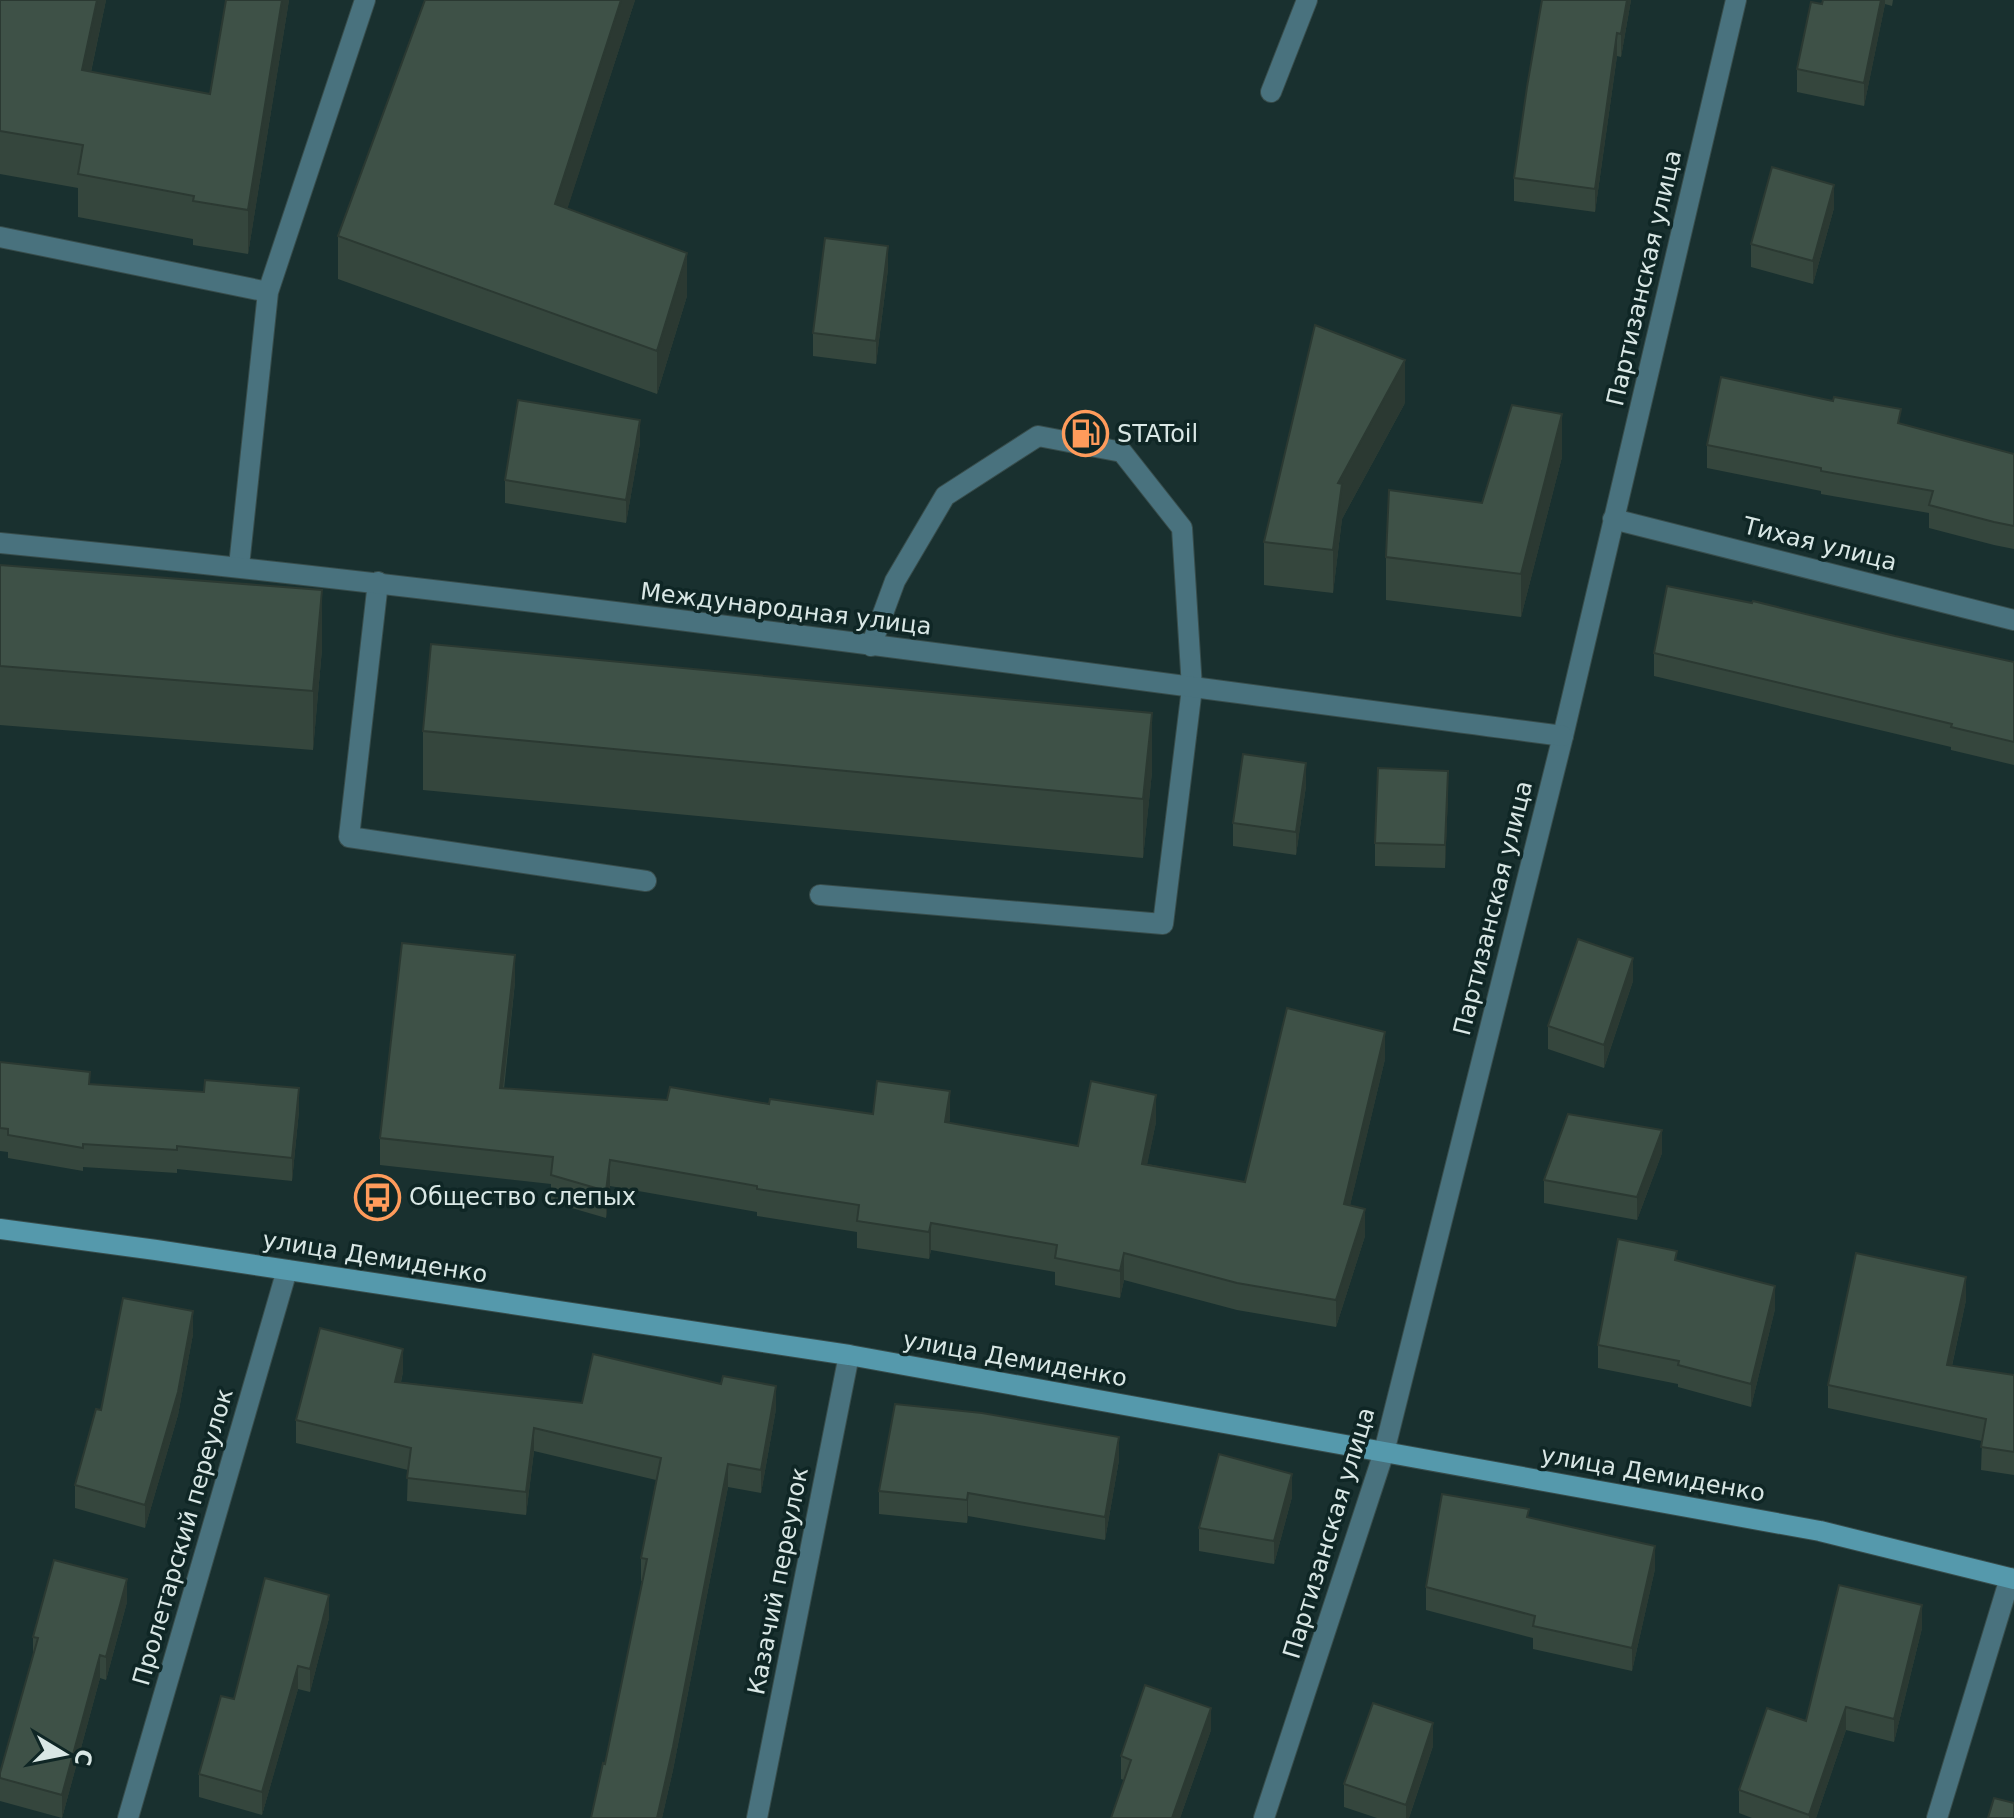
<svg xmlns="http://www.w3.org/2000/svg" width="2014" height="1818" font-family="'DejaVu Sans',sans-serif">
<rect width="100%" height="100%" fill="#19302f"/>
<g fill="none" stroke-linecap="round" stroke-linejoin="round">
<defs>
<path id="service" d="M 1271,92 L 1307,0
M 378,582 L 349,837 L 646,881
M 820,895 L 1163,924 L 1192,688 L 1182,528 L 1122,452 L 1038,436 L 945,496 L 895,581 L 871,646"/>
<path id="minor" d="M 0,237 L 268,292 L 239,566
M 268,292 L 365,0
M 1613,519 L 2014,620
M 128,1818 L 287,1270
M 757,1818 L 849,1355
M 1264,1818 L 1384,1452 L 1563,736 L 1736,0
M 1937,1818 L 2010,1578"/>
<path id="tertiary" d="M 0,543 C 523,594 1043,668 1563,736"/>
<path id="secondary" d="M 0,1229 L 156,1250 L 849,1355 L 1820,1531 L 2014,1579"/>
</defs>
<use href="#service" stroke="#384d4c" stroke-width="22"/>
<use href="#minor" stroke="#384d4c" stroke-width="22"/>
<use href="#tertiary" stroke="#384d4c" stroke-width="22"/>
<use href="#secondary" stroke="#384d4c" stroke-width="22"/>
<use href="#service" stroke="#49727e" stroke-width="20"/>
<use href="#minor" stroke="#49727e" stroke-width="20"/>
<use href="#tertiary" stroke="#49727e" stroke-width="20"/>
<use href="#secondary" stroke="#5599ac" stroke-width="20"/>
</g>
<path fill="#35463d" d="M 0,0 L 106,0 L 91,72 L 210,94 L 226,0 L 289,0 L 248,254 L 193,245 L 193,239 L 78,217 L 78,188 L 0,174 Z
M 425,0 L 635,0 L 567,209 L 687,296 L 657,394 L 338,279 L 338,236 Z
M 1542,0 L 1631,0 L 1621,57 L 1617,56 L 1595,212 L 1514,201 L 1514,178 Z
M 1823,0 L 1893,0 L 1892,6 L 1885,4 L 1864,106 L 1797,92 L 1797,69 Z
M 1834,208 L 1813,284 L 1751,267 L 1751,244 Z
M 888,269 L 876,364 L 813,356 L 813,333 Z
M 1405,403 L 1342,519 L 1333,593 L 1264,585 L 1264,542 Z
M 1901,424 L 2014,454 L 2014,549 L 1994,545 L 1929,528 L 1929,513 L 1821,494 L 1821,491 L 1707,468 L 1707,445 Z
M 640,443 L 626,523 L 505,503 L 505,480 Z
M 1562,457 L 1521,617 L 1386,600 L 1386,557 Z
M 0,565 L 322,649 L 313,750 L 0,725 Z
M 1895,636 L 2014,662 L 2014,765 L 1951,750 L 1951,747 L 1654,676 L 1654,653 Z
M 423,731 L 1152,772 L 1143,858 L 423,790 Z
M 1306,786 L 1296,855 L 1233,846 L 1233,823 Z
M 1448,794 L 1445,868 L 1375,866 L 1375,843 Z
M 1633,981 L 1604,1068 L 1548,1049 L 1548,1026 Z
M 515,982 L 504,1089 L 667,1100 L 769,1104 L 873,1114 L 950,1118 L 949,1123 L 1078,1146 L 1156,1122 L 1147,1164 L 1245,1182 L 1385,1059 L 1350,1205 L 1365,1236 L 1336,1327 L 1237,1310 L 1124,1280 L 1120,1298 L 1055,1285 L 1055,1272 L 931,1250 L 929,1259 L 857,1248 L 857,1232 L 757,1216 L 757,1212 L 610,1186 L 606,1218 L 551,1202 L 551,1184 L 380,1165 L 380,1138 Z
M 0,1062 L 90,1084 L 299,1111 L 292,1181 L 177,1169 L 177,1173 L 83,1167 L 83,1171 L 8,1158 L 8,1152 L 0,1151 Z
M 1662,1153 L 1637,1220 L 1544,1203 L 1544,1180 Z
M 1677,1261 L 1775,1309 L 1751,1407 L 1678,1387 L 1678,1384 L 1598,1368 L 1598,1345 Z
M 1966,1300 L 1952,1366 L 2014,1375 L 2014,1475 L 1981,1470 L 1982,1441 L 1828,1408 L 1828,1385 Z
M 193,1334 L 178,1415 L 145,1528 L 75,1508 L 75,1485 L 101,1410 Z
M 403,1372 L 401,1382 L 582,1403 L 776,1409 L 761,1493 L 728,1487 L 673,1770 L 662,1818 L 591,1818 L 605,1764 L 643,1581 L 641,1581 L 641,1558 L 656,1480 L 534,1451 L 526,1515 L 407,1501 L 408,1470 L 296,1443 L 296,1420 Z
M 1119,1460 L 1105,1540 L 968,1516 L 967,1523 L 879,1514 L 879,1491 Z
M 1292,1497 L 1274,1564 L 1199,1551 L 1199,1528 Z
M 1529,1518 L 1655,1569 L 1632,1671 L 1533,1649 L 1533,1638 L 1426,1610 L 1426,1587 Z
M 127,1602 L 106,1680 L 100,1678 L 62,1818 L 0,1801 L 0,1773 L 33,1657 L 33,1637 Z
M 329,1618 L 310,1692 L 298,1689 L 262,1815 L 199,1797 L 199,1774 L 234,1699 Z
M 1922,1628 L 1894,1742 L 1846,1730 L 1816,1818 L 1752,1818 L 1739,1813 L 1739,1790 L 1806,1721 Z
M 1211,1730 L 1180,1818 L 1111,1818 L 1124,1780 L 1121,1779 L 1121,1756 Z
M 1433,1746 L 1409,1818 L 1377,1818 L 1344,1807 L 1344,1784 Z"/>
<path fill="#2b3932" d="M 97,0 L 106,0 L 82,114 L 82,70 Z
M 282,0 L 289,0 L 248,254 L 248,210 Z
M 621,0 L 635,0 L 555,247 L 555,204 Z
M 1627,0 L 1631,0 L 1621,57 L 1621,34 Z
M 1881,0 L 1885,0 L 1885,4 L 1864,106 L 1864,83 Z
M 1617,33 L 1617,56 L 1595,212 L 1595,189 Z
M 1834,185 L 1834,208 L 1813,284 L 1813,261 Z
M 888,246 L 888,269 L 876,364 L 876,341 Z
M 687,253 L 687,296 L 657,394 L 657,351 Z
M 1405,360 L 1405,403 L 1342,519 L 1333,593 L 1333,550 L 1338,483 Z
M 1562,414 L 1562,457 L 1521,617 L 1521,574 Z
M 640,420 L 640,443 L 626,523 L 626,500 Z
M 322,590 L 322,649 L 313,750 L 313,691 Z
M 1152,713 L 1152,772 L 1143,858 L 1143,799 Z
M 1306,763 L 1306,786 L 1296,855 L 1296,832 Z
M 1448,771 L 1448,794 L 1445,868 L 1445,845 Z
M 515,955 L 515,982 L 500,1115 L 500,1088 Z
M 1633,958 L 1633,981 L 1604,1068 L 1604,1045 Z
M 1385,1032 L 1385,1059 L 1344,1231 L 1344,1204 Z
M 299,1088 L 299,1111 L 292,1181 L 292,1158 Z
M 950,1091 L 950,1118 L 945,1149 L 945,1122 Z
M 1156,1095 L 1156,1122 L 1142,1190 L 1142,1164 Z
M 1662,1130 L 1662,1153 L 1637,1220 L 1637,1197 Z
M 610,1160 L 610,1186 L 606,1218 L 606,1191 Z
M 1365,1209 L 1365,1236 L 1336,1327 L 1336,1300 Z
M 931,1223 L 931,1250 L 929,1259 L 929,1232 Z
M 1124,1253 L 1124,1280 L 1120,1298 L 1120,1271 Z
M 1966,1277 L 1966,1300 L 1947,1388 L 1947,1365 Z
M 1775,1286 L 1775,1309 L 1751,1407 L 1751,1384 Z
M 193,1311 L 193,1334 L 178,1415 L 145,1528 L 145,1505 Z
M 403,1349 L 403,1372 L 395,1405 L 395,1382 Z
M 776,1386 L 776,1409 L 761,1493 L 761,1470 Z
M 534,1428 L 534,1451 L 526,1515 L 526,1492 Z
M 1119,1437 L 1119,1460 L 1105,1540 L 1105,1517 Z
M 728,1464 L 728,1487 L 673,1770 L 662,1818 L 657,1818 Z
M 1292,1474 L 1292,1497 L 1274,1564 L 1274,1541 Z
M 968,1493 L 968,1516 L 967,1523 L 967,1500 Z
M 1655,1546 L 1655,1569 L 1632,1671 L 1632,1648 Z
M 127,1579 L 127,1602 L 106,1680 L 106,1657 Z
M 329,1595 L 329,1618 L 310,1692 L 310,1669 Z
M 1922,1605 L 1922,1628 L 1894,1742 L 1894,1719 Z
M 100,1655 L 100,1678 L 62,1818 L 62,1795 Z
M 298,1666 L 298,1689 L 262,1815 L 262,1792 Z
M 1846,1707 L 1846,1730 L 1816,1818 L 1809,1818 L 1809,1815 Z
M 1211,1708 L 1211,1730 L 1180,1818 L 1172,1818 Z
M 1433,1723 L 1433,1746 L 1409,1818 L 1406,1818 L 1406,1805 Z"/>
<path fill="#3e5147" stroke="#2b3932" stroke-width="2" d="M 0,0 L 97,0 L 82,70 L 210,94 L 226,0 L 282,0 L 248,210 L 193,201 L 194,196 L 78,174 L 83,145 L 0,131 Z
M 425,0 L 621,0 L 555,204 L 687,253 L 657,351 L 338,236 Z
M 1542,0 L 1627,0 L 1621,34 L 1617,33 L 1595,189 L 1514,178 L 1527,87 Z
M 1823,0 L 1881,0 L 1864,83 L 1797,69 L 1811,2 L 1822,4 Z
M 1772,167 L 1834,185 L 1813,261 L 1751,244 Z
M 825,238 L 888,246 L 876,341 L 813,333 Z
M 1315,325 L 1405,360 L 1338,483 L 1342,484 L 1333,550 L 1264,542 Z
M 1721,377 L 1833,401 L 1834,397 L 1901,409 L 1898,423 L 2014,454 L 2014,526 L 1994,522 L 1929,505 L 1933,491 L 1821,471 L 1821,468 L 1707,445 Z
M 518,400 L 640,420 L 626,500 L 505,480 Z
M 1512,405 L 1562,414 L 1521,574 L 1386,557 L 1389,490 L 1482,503 Z
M 0,565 L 322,590 L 313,691 L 0,666 Z
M 1667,586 L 1752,603 L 1753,601 L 1895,636 L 2014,662 L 2014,742 L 1951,727 L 1952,724 L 1654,653 Z
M 431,644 L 1152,713 L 1143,799 L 423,731 Z
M 1243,754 L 1306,763 L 1296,832 L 1233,823 Z
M 1378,768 L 1448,771 L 1445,845 L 1375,843 Z
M 1578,939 L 1633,958 L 1604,1045 L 1548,1026 Z
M 402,943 L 515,955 L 500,1088 L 667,1100 L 670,1087 L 769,1104 L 770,1099 L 873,1114 L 877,1081 L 950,1091 L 945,1122 L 1078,1146 L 1091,1081 L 1156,1095 L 1142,1164 L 1245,1182 L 1287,1008 L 1385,1032 L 1344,1204 L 1365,1209 L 1336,1300 L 1237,1283 L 1124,1253 L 1120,1271 L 1055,1258 L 1057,1245 L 931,1223 L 929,1232 L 857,1221 L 859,1205 L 757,1189 L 757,1186 L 610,1160 L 606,1191 L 551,1175 L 553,1157 L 380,1138 Z
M 0,1062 L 90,1072 L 89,1084 L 204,1092 L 205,1080 L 299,1088 L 292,1158 L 177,1146 L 177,1150 L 83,1144 L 83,1148 L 8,1135 L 8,1129 L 0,1128 Z
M 1568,1114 L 1662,1130 L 1637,1197 L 1544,1180 Z
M 1618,1239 L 1677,1251 L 1675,1260 L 1775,1286 L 1751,1384 L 1678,1365 L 1679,1361 L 1598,1345 Z
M 1856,1253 L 1966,1277 L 1947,1365 L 2014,1375 L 2014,1452 L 1981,1447 L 1986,1419 L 1828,1385 Z
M 123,1298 L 193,1311 L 178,1392 L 145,1505 L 75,1485 L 96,1409 L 101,1410 Z
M 320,1328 L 403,1349 L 395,1382 L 582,1403 L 593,1354 L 721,1384 L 723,1376 L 776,1386 L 761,1470 L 728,1464 L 673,1747 L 657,1818 L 591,1818 L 603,1763 L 605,1764 L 647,1559 L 641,1558 L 661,1458 L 534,1428 L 526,1492 L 407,1478 L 411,1448 L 296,1420 Z
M 895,1404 L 982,1413 L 1119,1437 L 1105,1517 L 968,1493 L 967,1500 L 879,1491 Z
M 1219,1454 L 1292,1474 L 1274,1541 L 1199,1528 Z
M 1442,1494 L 1529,1509 L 1527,1517 L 1655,1546 L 1632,1648 L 1533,1626 L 1535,1616 L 1426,1587 Z
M 54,1560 L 127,1579 L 106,1657 L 100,1655 L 62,1795 L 0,1778 L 0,1773 L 38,1638 L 33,1637 Z
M 265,1578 L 329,1595 L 310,1669 L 298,1666 L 262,1792 L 199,1774 L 221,1696 L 234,1699 Z
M 1839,1585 L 1922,1605 L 1894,1719 L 1846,1707 L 1809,1815 L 1739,1790 L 1767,1708 L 1806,1721 Z
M 1145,1685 L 1211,1708 L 1172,1818 L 1111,1818 L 1131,1760 L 1121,1756 Z
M 1373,1703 L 1433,1723 L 1406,1805 L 1344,1784 Z
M 1994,1798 L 2014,1803 L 2014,1818 L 1988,1818 Z"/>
<defs>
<symbol id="fuel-ring" viewBox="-11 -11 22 22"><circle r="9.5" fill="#0f2625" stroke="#ff9b5b" stroke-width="1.5"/><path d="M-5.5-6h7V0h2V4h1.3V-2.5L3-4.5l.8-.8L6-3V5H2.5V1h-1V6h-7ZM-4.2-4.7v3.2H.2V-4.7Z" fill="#ff9b5b"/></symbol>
<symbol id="bus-ring" viewBox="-11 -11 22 22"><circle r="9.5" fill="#0f2625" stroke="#ff9b5b" stroke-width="1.5"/><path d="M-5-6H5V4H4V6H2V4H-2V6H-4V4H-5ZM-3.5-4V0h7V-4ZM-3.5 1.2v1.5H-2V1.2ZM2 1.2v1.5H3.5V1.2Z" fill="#ff9b5b"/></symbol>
</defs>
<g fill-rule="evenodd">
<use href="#fuel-ring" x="1060" y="408" width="51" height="51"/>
<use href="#bus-ring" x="352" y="1172" width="51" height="51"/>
</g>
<g text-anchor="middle" stroke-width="7" stroke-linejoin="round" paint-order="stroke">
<g font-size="24" fill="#d9e7e5" stroke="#0f2625">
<text transform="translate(1644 278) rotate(-77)" y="8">Партизанская улица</text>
<text transform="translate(1820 544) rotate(14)" y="8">Тихая улица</text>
<text transform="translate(786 609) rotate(7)" y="8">Международная улица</text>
<text transform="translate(1493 908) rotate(-76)" y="8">Партизанская улица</text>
<text transform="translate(375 1257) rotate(9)" y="8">улица Демиденко</text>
<text transform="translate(1015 1359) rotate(10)" y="8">улица Демиденко</text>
<text transform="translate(1653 1474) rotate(10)" y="8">улица Демиденко</text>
<text transform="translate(1329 1533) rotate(-73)" y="8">Партизанская улица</text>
<text transform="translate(183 1537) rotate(-74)" y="8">Пролетарский переулок</text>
<text transform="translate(778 1581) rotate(-79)" y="8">Казачий переулок</text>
</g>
<g font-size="24" fill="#d9e7e5" stroke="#0f2625" text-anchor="start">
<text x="1117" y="442">STAToil</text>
<text x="409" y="1205">Общество слепых</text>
</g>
</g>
<g transform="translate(64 1754) rotate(100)" stroke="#0f2625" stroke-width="6" paint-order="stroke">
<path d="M0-6L14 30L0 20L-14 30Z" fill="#d9e7e5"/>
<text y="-12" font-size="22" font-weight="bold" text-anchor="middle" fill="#d9e7e5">С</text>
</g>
</svg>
